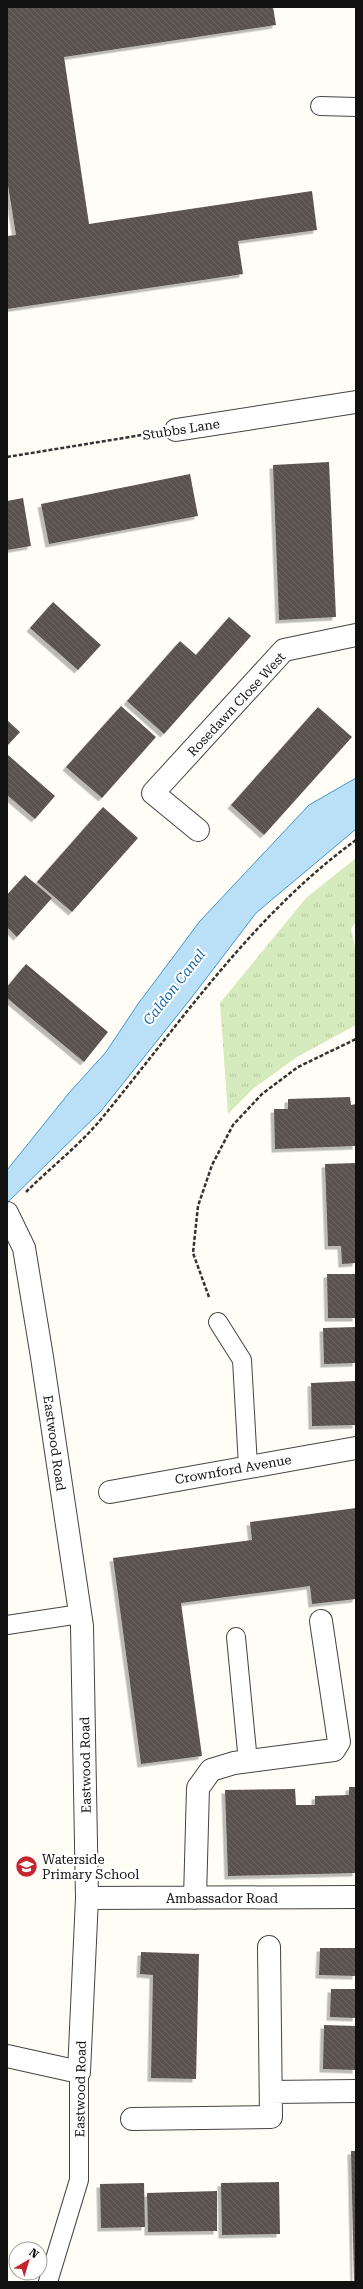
<svg xmlns="http://www.w3.org/2000/svg" width="363" height="2289" font-family="'Roboto Serif',serif">
<defs>
<pattern id="grass-tufts" width="24" height="20" patternUnits="userSpaceOnUse"><rect width="24" height="20" fill="#d5ebbd"/><path d="M3 7l-1-3M5 7V3M7 7l1-3M15 17l-1-3M17 17v-4M19 17l1-3" fill="none" stroke="#b6c8a1"/></pattern>
<pattern id="building-back-hatch" width="6" height="6" patternUnits="userSpaceOnUse"><rect width="6" height="6" fill="#5a524d"/><path d="M-1 5l2 2M0 0l6 6M5-1l2 2" fill="none" stroke="#6d6662"/></pattern>
<filter id="shadow"><feDropShadow dx="-3.5" dy="3.5" stdDeviation="0" flood-color="#0004"/></filter>
</defs>
<rect width="100%" height="100%" fill="#fffdf5"/>
<path fill="url(#grass-tufts)" d="M 356,858 L 356,921 L 351,929 L 356,951 L 356,1025 L 297,1057 L 254,1088 L 228,1114 L 220,1003 L 306,898 Z"/>
<path fill="#b9e0f7" stroke="#3f96cf" d="M 356,778 L 356,829 L 256,913 L 192,997 L 101,1111 L 7,1203 L 7,1170 L 69,1093 L 106,1052 L 138,1004 L 200,921 L 309,805 Z"/>
<path fill="url(#building-back-hatch)" filter="url(#shadow)" d="M 7,7 L 273,7 L 276,25 L 64,57 L 89,224 L 312,191 L 317,230 L 238,241 L 243,274 L 7,309 L 7,236 L 16,235 L 7,179 Z
M 329,462 L 336,617 L 279,620 L 273,465 Z
M 190,474 L 198,516 L 49,544 L 41,504 Z
M 23,498 L 31,546 L 7,550 L 7,501 Z
M 53,602 L 101,645 L 78,670 L 30,628 Z
M 229,617 L 251,636 L 164,734 L 127,701 L 180,641 L 196,655 Z
M 121,706 L 156,737 L 102,798 L 66,767 Z
M 318,707 L 352,737 L 264,835 L 231,805 Z
M 7,720 L 20,732 L 7,746 Z
M 8,755 L 55,796 L 35,819 L 7,795 Z
M 103,807 L 138,838 L 72,912 L 37,882 Z
M 25,875 L 52,898 L 17,937 L 7,927 L 7,895 Z
M 26,964 L 108,1032 L 84,1062 L 7,998 L 7,987 Z
M 350,1097 L 351,1105 L 356,1104 L 356,1146 L 275,1149 L 274,1109 L 288,1109 L 288,1099 Z
M 356,1163 L 356,1263 L 342,1264 L 341,1246 L 328,1246 L 325,1164 Z
M 327,1274 L 356,1274 L 356,1318 L 328,1318 Z
M 356,1327 L 356,1363 L 324,1364 L 323,1328 Z
M 356,1381 L 356,1425 L 312,1426 L 311,1383 Z
M 356,1508 L 356,1599 L 312,1604 L 310,1586 L 181,1603 L 202,1756 L 141,1764 L 113,1558 L 252,1540 L 250,1522 Z
M 349,1787 L 356,1787 L 356,1873 L 228,1876 L 225,1790 L 295,1789 L 296,1805 L 315,1805 L 315,1796 L 349,1795 Z
M 320,1948 L 356,1948 L 356,1976 L 319,1975 Z
M 141,1952 L 199,1954 L 196,2079 L 151,2078 L 153,1975 L 140,1974 Z
M 331,1989 L 356,1989 L 356,2018 L 330,2017 Z
M 324,2025 L 356,2026 L 356,2070 L 323,2069 Z
M 351,2151 L 356,2151 L 356,2282 L 354,2282 Z
M 279,2182 L 280,2234 L 222,2235 L 221,2183 Z
M 144,2183 L 145,2227 L 101,2228 L 100,2184 Z
M 217,2191 L 217,2231 L 148,2232 L 147,2193 Z"/>
<g fill="none" stroke-linecap="round" stroke-linejoin="round">
<defs>
<path id="lane" d="M 320,106 L 356,107
M 218,1322 L 242,1360 L 248,1466
M 7,1625 L 80,1614
M 236,1637 L 248,1762
M 48,2282 L 79,2180 L 79,2072"/>
<path id="street" d="M 176,430 L 356,402
M 198,830 L 153,793 L 284,650 L 356,635
M 7,1213 L 24,1248 L 42,1357 L 82,1626 L 87,1898 L 79,2072 L 7,2056
M 110,1492 L 356,1448
M 87,1898 L 356,1897
M 195,1898 L 198,1788 L 211,1770 L 234,1763 L 334,1750 L 339,1742 L 321,1621
M 271,2092 L 356,2091
M 132,2119 L 271,2117 L 269,1947"/>
</defs>
<use href="#lane" stroke="#444" stroke-width="20"/>
<use href="#street" stroke="#444" stroke-width="24"/>
<path stroke="#333" stroke-width="2.5" stroke-dasharray="4 2" stroke-linecap="butt" d="M 7,457 L 148,434
M 26,1192 C 51,1167 80,1145 102,1118 C 182,1021 253,915 356,840
M 209,1297 L 193,1253 L 198,1206 L 212,1165 L 233,1125 L 262,1094 L 298,1067 L 356,1039"/>
<use href="#lane" stroke="#fff" stroke-width="18"/>
<use href="#street" stroke="#fff" stroke-width="22"/>
</g>
<defs>
<symbol id="school-disc" viewBox="-11 -11 22 22"><circle r="9.5" fill="#c4262e" stroke="#fff"/><path d="M0-5L7-2L0 1L-7-2ZM-4 1L0 2.5L4 1V4Q0 6-4 4Z" fill="#fff"/></symbol>
</defs>
<g fill-rule="evenodd">
<use href="#school-disc" x="14" y="1854" width="25" height="25"/>
</g>
<g text-anchor="middle" stroke-width="4" stroke-linejoin="round" paint-order="stroke">
<g font-size="13" fill="#111" stroke="#fff">
<text transform="translate(181 429) rotate(-9)" y="5">Stubbs Lane</text>
<text transform="translate(236 704) rotate(-47)" y="5">Rosedawn Close West</text>
<text transform="translate(55 1443) rotate(82)" y="5">Eastwood Road</text>
<text transform="translate(233 1469) rotate(-10)" y="5">Crownford Avenue</text>
<text transform="translate(85 1765) rotate(-91)" y="5">Eastwood Road</text>
<text x="222" y="1903">Ambassador Road</text>
<text transform="translate(80 2089) rotate(-89)" y="5">Eastwood Road</text>
</g>
<g font-size="13" fill="#111" stroke="#fff" text-anchor="start">
<text x="42" y="1864">Waterside<tspan x="42" dy="15">Primary School</tspan></text>
</g>
<g font-size="14" font-style="italic" fill="#1768a6" stroke="#fff">
<text transform="translate(174 987) rotate(-52)" y="5">Caldon Canal</text>
</g>
</g>
<rect width="363" height="2289" fill="none" stroke="#111111" stroke-width="16"/>
<g transform="translate(28 2261) rotate(38)"><circle r="19" fill="#ffffff" stroke="#a0a0a0"/>
<path d="M0-3L7 15L0 10L-7 15Z" fill="#c4262e"/>
<text y="-6" font-size="11" font-weight="bold" text-anchor="middle" fill="#111111">N</text>
</g>
</svg>
